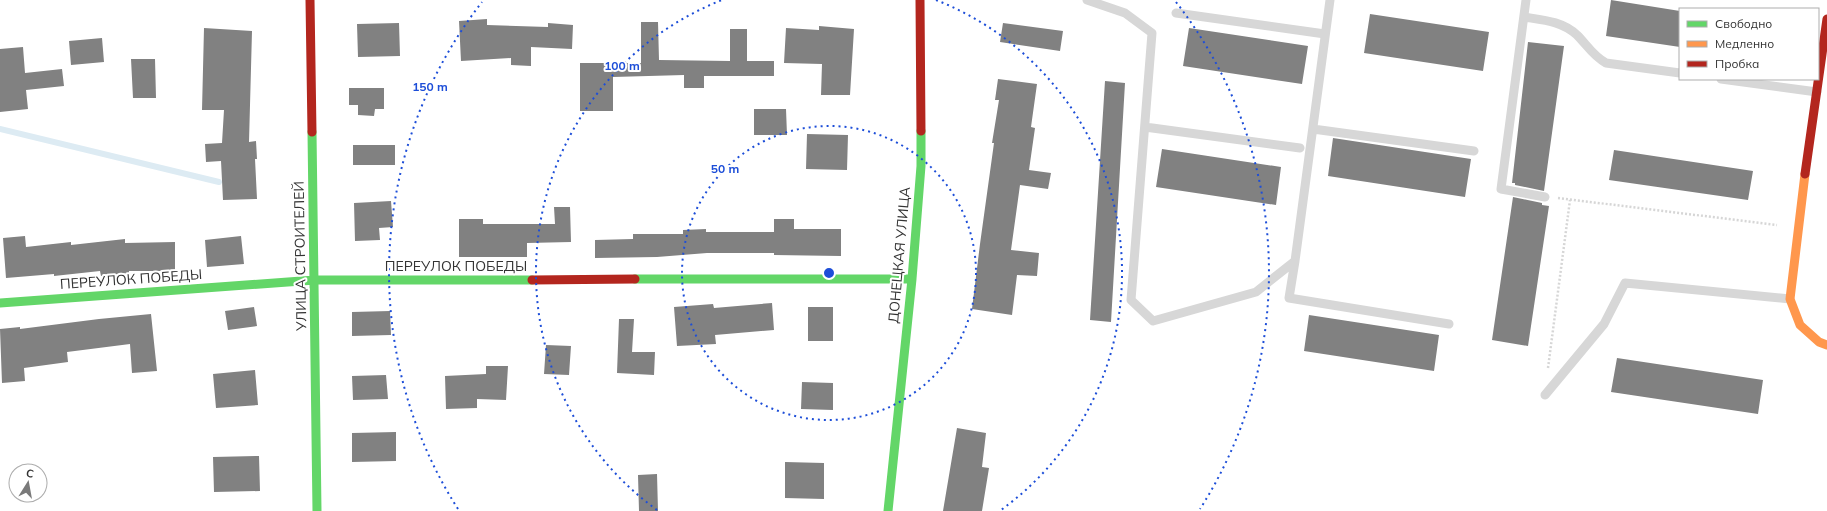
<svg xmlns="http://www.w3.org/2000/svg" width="1827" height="511" font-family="Mulish,sans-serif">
<rect width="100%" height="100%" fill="#fff"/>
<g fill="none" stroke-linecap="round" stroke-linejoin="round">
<path stroke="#ddebf3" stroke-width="6" d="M 0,129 L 219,182"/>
</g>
<path fill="#818181" d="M 1611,0 L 1680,11 L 1680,47 L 1606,36 Z
M 1370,14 L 1489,32 L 1483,71 L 1364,53 Z
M 487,19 L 487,25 L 548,27 L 548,23 L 573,25 L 572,49 L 531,47 L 531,66 L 511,65 L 511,58 L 461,61 L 459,21 Z
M 641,22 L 658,22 L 659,60 L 730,61 L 730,29 L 747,29 L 747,61 L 774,61 L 774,76 L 704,76 L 704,88 L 684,88 L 684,75 L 613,77 L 613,111 L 580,111 L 580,63 L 641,63 Z
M 399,23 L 400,56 L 358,57 L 357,24 Z
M 1003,23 L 1063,31 L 1060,51 L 1000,42 Z
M 819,26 L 854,29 L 850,95 L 821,95 L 822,64 L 784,63 L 786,28 L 819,30 Z
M 204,28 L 252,31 L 249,142 L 256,141 L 257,159 L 255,159 L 257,199 L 223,200 L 221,161 L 206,162 L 205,144 L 222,143 L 224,110 L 202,110 Z
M 1189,28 L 1308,46 L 1302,84 L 1183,66 Z
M 102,38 L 104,62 L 71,65 L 69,41 Z
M 1528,42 L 1564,46 L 1544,191 L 1515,185 L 1515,183 L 1512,183 Z
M 23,47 L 25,73 L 62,69 L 64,86 L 26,90 L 28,109 L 0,112 L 0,49 Z
M 131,59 L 155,59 L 156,98 L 133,98 Z
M 998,79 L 1037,84 L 1031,127 L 1035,128 L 1029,170 L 1051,173 L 1048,189 L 1020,185 L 1011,250 L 1039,253 L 1037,276 L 1017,275 L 1012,315 L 972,309 L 980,244 L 994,143 L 992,143 L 999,100 L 995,100 Z
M 1105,81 L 1125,83 L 1111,322 L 1090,320 Z
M 349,88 L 384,88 L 384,109 L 375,109 L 374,116 L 358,115 L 358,105 L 349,105 Z
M 754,109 L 786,109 L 787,135 L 754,135 Z
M 807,134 L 848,135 L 847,170 L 806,169 Z
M 1333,138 L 1471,159 L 1465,197 L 1328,176 Z
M 353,145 L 395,145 L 395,165 L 353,165 Z
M 1162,149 L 1281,167 L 1276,205 L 1156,187 Z
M 1614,150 L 1753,171 L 1748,200 L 1609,180 Z
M 1513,197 L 1542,203 L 1542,205 L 1549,206 L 1528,346 L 1492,340 Z
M 391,201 L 393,227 L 379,228 L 380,240 L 355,241 L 354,203 Z
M 554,207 L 570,207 L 571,242 L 527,243 L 527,257 L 459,257 L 459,219 L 483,219 L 483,224 L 555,224 Z
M 774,219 L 794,219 L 794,229 L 841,229 L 841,256 L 774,255 L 774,253 L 707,253 L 657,257 L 595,258 L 595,240 L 633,239 L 633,234 L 683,234 L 683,230 L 706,229 L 706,232 L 774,232 Z
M 25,236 L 26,247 L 71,242 L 71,245 L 125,239 L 125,243 L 175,242 L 175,271 L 129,271 L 129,273 L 101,276 L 100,271 L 54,276 L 54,274 L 6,278 L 3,238 Z
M 241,236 L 244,264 L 207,267 L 205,240 Z
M 772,303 L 774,330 L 715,335 L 716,344 L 677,346 L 674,307 L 713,304 L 714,308 Z
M 254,307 L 257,326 L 228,330 L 225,311 Z
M 808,307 L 833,307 L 833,341 L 808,341 Z
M 390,311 L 391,335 L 352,336 L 352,312 Z
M 151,314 L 157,371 L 132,373 L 130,344 L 67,352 L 68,362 L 24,368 L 25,381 L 2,383 L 0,329 L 20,327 L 20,329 L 99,319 Z
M 1309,315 L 1439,335 L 1434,371 L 1304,351 Z
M 619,319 L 634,319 L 632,352 L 655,352 L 654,375 L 617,373 Z
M 546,345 L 571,346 L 569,375 L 544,374 Z
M 1617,358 L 1763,380 L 1758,414 L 1611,392 Z
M 486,366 L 508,366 L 506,400 L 477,399 L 477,408 L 446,409 L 445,376 L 486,374 Z
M 255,370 L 258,405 L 216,408 L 213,374 Z
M 386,375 L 388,399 L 353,400 L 352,376 Z
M 802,382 L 833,383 L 833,410 L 801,409 Z
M 957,428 L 986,433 L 982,467 L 989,468 L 982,511 L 943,511 Z
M 396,432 L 396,461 L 352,462 L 352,433 Z
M 259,456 L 260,491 L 214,492 L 213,457 Z
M 785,462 L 824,463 L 824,499 L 785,498 Z
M 657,474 L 658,511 L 639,511 L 638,475 Z"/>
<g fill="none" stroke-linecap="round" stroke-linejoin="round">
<path stroke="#d6d6d6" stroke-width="2.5" stroke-dasharray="2 2" stroke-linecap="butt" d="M 1558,198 L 1777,225
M 1548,368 L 1570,200"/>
<path stroke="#d7d7d7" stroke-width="9" d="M 1087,0 L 1125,13 L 1152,33 L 1131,300 L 1153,321 L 1256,292 L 1295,261 L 1330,0
M 1526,0 L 1501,189 L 1545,197
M 1176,13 L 1325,34
M 1524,17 C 1543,20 1562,21 1577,35 C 1587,45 1593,56 1606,63 L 1680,73
M 1721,79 L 1817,92
M 1145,127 L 1300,148
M 1313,129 L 1474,151
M 1295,261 L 1289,298 L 1449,324
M 1545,395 L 1604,324 L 1625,283 L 1790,299"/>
<path stroke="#63d668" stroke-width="9" d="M 312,132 L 317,511
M 635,279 L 912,279
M 0,303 L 315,280 L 532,280
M 888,511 L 912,279 L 921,166 L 921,131"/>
<path stroke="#ff974d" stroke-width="9" d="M 1805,174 L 1790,299 L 1800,325 L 1819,342 L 1827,345"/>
<path stroke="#b3261e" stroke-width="9" d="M 310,0 L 312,132
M 920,0 L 921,131
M 1805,174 L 1827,19
M 532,280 L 635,279"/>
</g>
<g fill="none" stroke="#1d4ed8" stroke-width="2" stroke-dasharray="2 4">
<circle cx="829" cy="273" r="147"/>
<path d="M657 510A293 293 0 0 1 722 0M936 0A293 293 0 0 1 1001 510"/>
<path d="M458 509A440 440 0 0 1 482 2M1176 2A440 440 0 0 1 1200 509"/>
</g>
<g text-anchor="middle" stroke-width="4" stroke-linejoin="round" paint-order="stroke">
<g font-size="14" fill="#333" stroke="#fff">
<text transform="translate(899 255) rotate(-85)" y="5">ДОНЕЦКАЯ УЛИЦА</text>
<text transform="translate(300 256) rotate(-91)" y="5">УЛИЦА СТРОИТЕЛЕЙ</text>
<text x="456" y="271">ПЕРЕУЛОК ПОБЕДЫ</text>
<text transform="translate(131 279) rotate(-4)" y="5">ПЕРЕУЛОК ПОБЕДЫ</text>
</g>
</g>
<circle cx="829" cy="273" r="6" fill="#1d4ed8" stroke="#fff" stroke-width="2"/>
<g font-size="12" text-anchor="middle" font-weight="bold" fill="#1d4ed8" stroke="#fff" stroke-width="4" stroke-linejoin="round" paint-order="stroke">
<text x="622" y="70">100 m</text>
<text x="430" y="91">150 m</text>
<text x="725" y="173">50 m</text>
</g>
<rect x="1679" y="8" width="140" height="72" fill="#ffffff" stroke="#adadad"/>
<rect x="1687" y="21" width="20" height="6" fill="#63d668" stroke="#adadad"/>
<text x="1715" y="28" font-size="12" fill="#333333">Свободно</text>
<rect x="1687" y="41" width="20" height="6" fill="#ff974d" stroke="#adadad"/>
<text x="1715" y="48" font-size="12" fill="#333333">Медленно</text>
<rect x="1687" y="61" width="20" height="6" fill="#b3261e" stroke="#adadad"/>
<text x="1715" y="68" font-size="12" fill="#333333">Пробка</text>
<g transform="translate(28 483) rotate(11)"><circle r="19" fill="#ffffff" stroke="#adadad"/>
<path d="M0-3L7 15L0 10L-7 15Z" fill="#7a7a7a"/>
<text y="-6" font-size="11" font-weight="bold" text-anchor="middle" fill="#333333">С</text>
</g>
</svg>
